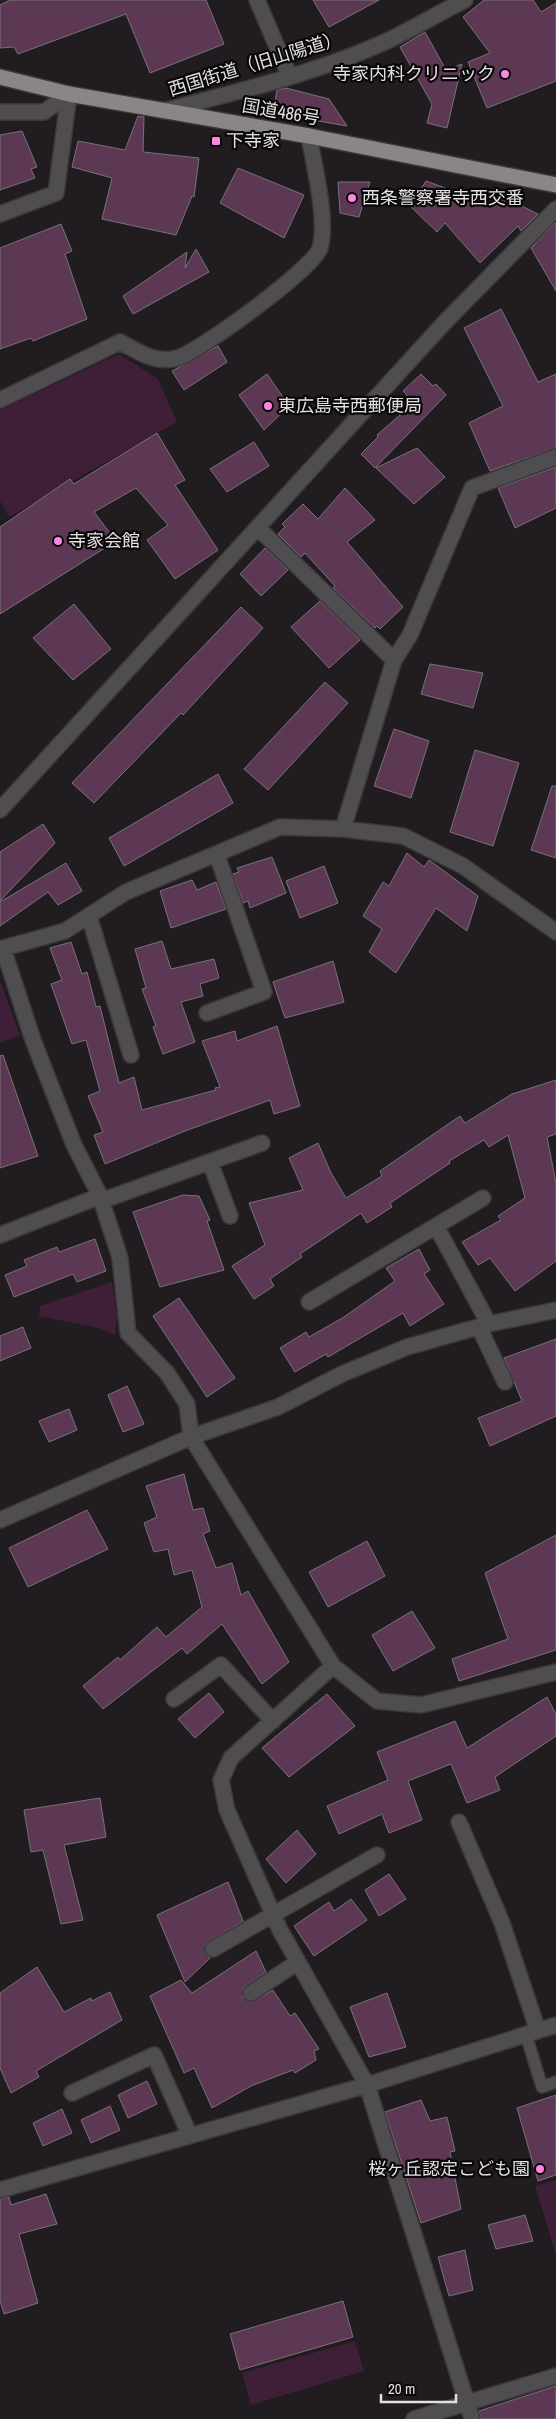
<svg xmlns="http://www.w3.org/2000/svg" width="556" height="2419" font-family="'Archivo Narrow','Noto Sans JP',sans-serif">
<rect width="100%" height="100%" fill="#201c1f"/>
<path fill="#3e1f37" d="M 119,354 L 158,379 L 177,422 L 9,517 L 0,501 L 0,410 Z
M 0,981 L 20,1035 L 0,1043 Z
M 112,1282 L 117,1315 L 115,1335 L 99,1328 L 39,1316 L 40,1306 Z
M 556,2180 L 556,2255 L 535,2186 Z
M 355,2341 L 364,2371 L 251,2405 L 242,2373 Z"/>
<path fill="#5d3854" stroke="#777376" d="M 10,0 L 206,0 L 224,44 L 150,73 L 126,14 L 18,54 L 14,47 L 0,48 L 0,5 Z
M 313,0 L 379,0 L 329,27 Z
M 484,0 L 533,0 L 541,12 L 556,3 L 556,81 L 487,108 L 468,62 L 490,53 L 463,17 Z
M 425,32 L 446,70 L 462,64 L 447,128 L 427,123 L 432,104 L 400,47 Z
M 286,88 L 329,99 L 347,126 L 273,113 L 277,90 Z
M 138,116 L 144,117 L 143,152 L 199,158 L 194,197 L 192,196 L 176,235 L 102,219 L 112,178 L 72,167 L 78,141 L 125,150 Z
M 22,131 L 37,167 L 31,169 L 35,178 L 0,190 L 0,135 Z
M 238,168 L 304,195 L 284,238 L 220,203 Z
M 426,181 L 492,205 L 500,197 L 499,195 L 538,214 L 521,231 L 518,226 L 480,263 L 445,223 L 437,232 L 410,206 Z
M 338,182 L 370,182 L 359,217 L 340,213 Z
M 555,223 L 556,223 L 556,291 L 531,248 Z
M 61,224 L 72,251 L 65,254 L 87,319 L 33,341 L 31,338 L 0,349 L 0,248 Z
M 196,249 L 209,272 L 133,314 L 123,296 L 187,252 L 185,268 Z
M 501,309 L 538,382 L 556,374 L 556,448 L 490,471 L 469,423 L 503,406 L 464,328 Z
M 218,346 L 227,362 L 184,390 L 172,371 Z
M 267,374 L 289,406 L 264,430 L 239,395 Z
M 421,374 L 433,386 L 436,384 L 446,395 L 375,468 L 361,454 L 378,437 L 377,435 L 408,408 L 401,402 L 407,395 L 403,391 Z
M 157,433 L 185,480 L 175,485 L 218,550 L 175,579 L 147,540 L 168,525 L 136,488 L 94,512 L 116,541 L 0,614 L 0,527 L 70,479 L 74,484 Z
M 254,442 L 269,466 L 227,492 L 210,469 Z
M 417,448 L 445,477 L 414,504 L 376,468 Z
M 556,467 L 556,508 L 515,528 L 498,488 Z
M 345,488 L 375,520 L 347,542 L 403,607 L 380,629 L 377,626 L 375,628 L 333,588 L 335,586 L 305,553 L 301,557 L 278,534 L 285,527 L 282,524 L 303,504 L 318,519 Z
M 265,548 L 288,570 L 261,596 L 240,574 Z
M 320,601 L 360,640 L 329,668 L 291,627 Z
M 74,604 L 111,649 L 73,680 L 33,638 Z
M 241,607 L 263,628 L 183,715 L 181,713 L 94,803 L 72,783 Z
M 430,664 L 483,673 L 473,708 L 421,694 Z
M 325,682 L 348,703 L 268,790 L 244,769 Z
M 394,729 L 429,741 L 411,798 L 374,786 Z
M 475,750 L 519,763 L 493,846 L 450,832 Z
M 218,774 L 233,803 L 124,866 L 109,838 Z
M 552,786 L 556,786 L 556,858 L 531,850 Z
M 43,824 L 55,843 L 0,901 L 0,852 Z
M 407,853 L 424,867 L 429,860 L 478,896 L 467,931 L 436,908 L 396,973 L 369,952 L 382,929 L 363,916 L 383,882 L 389,886 Z
M 272,857 L 286,893 L 250,908 L 248,901 L 243,903 L 233,874 L 239,872 L 237,868 Z
M 66,863 L 82,891 L 58,905 L 48,892 L 0,926 L 0,902 Z
M 324,866 L 338,903 L 300,918 L 286,881 Z
M 192,880 L 197,890 L 216,882 L 226,909 L 171,928 L 160,891 Z
M 162,941 L 171,969 L 214,959 L 219,978 L 200,984 L 203,996 L 181,1002 L 195,1042 L 163,1054 L 153,1027 L 156,1026 L 142,989 L 146,988 L 135,949 Z
M 71,942 L 82,974 L 87,972 L 96,1007 L 100,1006 L 119,1083 L 134,1077 L 142,1110 L 216,1090 L 215,1088 L 220,1087 L 202,1041 L 235,1031 L 237,1041 L 277,1026 L 300,1106 L 274,1114 L 270,1100 L 185,1131 L 105,1164 L 94,1135 L 103,1132 L 88,1096 L 100,1091 L 86,1040 L 72,1044 L 51,984 L 62,980 L 50,948 Z
M 333,961 L 344,1002 L 285,1018 L 273,982 Z
M 3,1055 L 38,1156 L 0,1168 L 0,1056 Z
M 556,1080 L 556,1134 L 547,1137 L 556,1183 L 556,1261 L 515,1291 L 490,1258 L 478,1265 L 462,1242 L 501,1220 L 498,1216 L 525,1198 L 508,1135 L 489,1147 L 484,1140 L 449,1161 L 450,1163 L 390,1203 L 392,1207 L 367,1223 L 361,1213 L 300,1254 L 302,1257 L 270,1279 L 274,1286 L 254,1299 L 232,1266 L 265,1245 L 249,1203 L 303,1190 L 289,1158 L 318,1143 L 331,1173 L 346,1198 L 382,1176 L 380,1171 L 460,1116 L 465,1123 L 512,1094 Z
M 183,1195 L 199,1196 L 210,1220 L 207,1221 L 224,1270 L 160,1287 L 133,1212 Z
M 95,1239 L 106,1271 L 77,1282 L 73,1274 L 14,1297 L 5,1275 L 27,1266 L 24,1260 L 57,1247 L 59,1252 Z
M 419,1249 L 430,1270 L 424,1274 L 444,1304 L 410,1326 L 403,1313 L 328,1357 L 326,1354 L 295,1372 L 280,1348 L 306,1332 L 309,1337 L 344,1317 L 395,1281 L 386,1268 Z
M 179,1298 L 235,1378 L 207,1397 L 153,1316 Z
M 23,1327 L 31,1348 L 0,1361 L 0,1336 Z
M 556,1339 L 556,1416 L 490,1446 L 478,1418 L 522,1401 L 504,1358 Z
M 127,1386 L 144,1424 L 123,1432 L 108,1395 Z
M 69,1409 L 77,1430 L 49,1442 L 39,1421 Z
M 184,1474 L 193,1510 L 203,1508 L 210,1531 L 203,1534 L 216,1568 L 232,1563 L 241,1595 L 248,1591 L 289,1662 L 262,1684 L 222,1624 L 187,1654 L 182,1648 L 103,1709 L 83,1686 L 118,1657 L 120,1660 L 157,1627 L 166,1637 L 202,1607 L 192,1570 L 174,1575 L 168,1549 L 154,1552 L 144,1523 L 157,1517 L 146,1486 Z
M 87,1510 L 108,1549 L 28,1587 L 9,1548 Z
M 556,1535 L 556,1650 L 459,1681 L 452,1659 L 508,1639 L 485,1573 Z
M 367,1541 L 385,1576 L 328,1607 L 309,1572 Z
M 412,1611 L 435,1648 L 393,1671 L 372,1635 Z
M 209,1693 L 224,1712 L 195,1738 L 178,1719 Z
M 327,1694 L 355,1726 L 289,1777 L 262,1748 Z
M 547,1697 L 556,1714 L 556,1736 L 495,1777 L 500,1790 L 467,1803 L 451,1764 L 408,1781 L 422,1820 L 389,1833 L 382,1814 L 339,1834 L 327,1806 L 388,1780 L 377,1752 L 455,1721 L 467,1748 Z
M 100,1798 L 106,1837 L 64,1845 L 83,1920 L 61,1924 L 43,1850 L 31,1852 L 24,1810 Z
M 297,1830 L 316,1854 L 286,1883 L 266,1859 Z
M 389,1874 L 406,1899 L 379,1916 L 365,1890 Z
M 228,1882 L 243,1921 L 205,1944 L 205,1953 L 210,1958 L 185,1982 L 157,1915 Z
M 351,1899 L 367,1920 L 314,1956 L 294,1926 L 329,1902 L 334,1911 Z
M 256,1951 L 266,1972 L 243,1988 L 243,1998 L 252,2002 L 273,1990 L 290,2016 L 295,2013 L 319,2049 L 314,2051 L 316,2060 L 295,2073 L 293,2070 L 251,2086 L 212,2108 L 194,2068 L 184,2073 L 150,1996 L 181,1980 L 192,1993 Z
M 37,1967 L 64,2012 L 91,1998 L 92,2001 L 110,1992 L 122,2020 L 36,2071 L 39,2077 L 11,2093 L 0,2068 L 0,1993 Z
M 387,1993 L 406,2047 L 369,2057 L 350,2007 Z
M 147,2081 L 157,2104 L 128,2118 L 118,2095 Z
M 556,2095 L 556,2175 L 538,2181 L 517,2108 Z
M 421,2100 L 430,2121 L 447,2117 L 455,2151 L 450,2152 L 461,2209 L 421,2223 L 385,2112 Z
M 110,2106 L 120,2130 L 91,2143 L 81,2120 Z
M 62,2109 L 72,2133 L 43,2146 L 33,2123 Z
M 46,2194 L 57,2224 L 19,2234 L 38,2303 L 4,2314 L 0,2301 L 0,2199 L 9,2197 L 11,2205 Z
M 525,2215 L 533,2241 L 496,2249 L 488,2225 Z
M 465,2250 L 473,2290 L 449,2296 L 438,2257 Z
M 343,2301 L 353,2337 L 240,2370 L 230,2334 Z
M 556,2386 L 556,2419 L 481,2419 L 479,2411 Z"/>
<g fill="none" stroke-linecap="round" stroke-linejoin="round">
<defs>
<path id="service" d="M 526,2035 L 542,2087 L 556,2082"/>
<path id="minor" d="M 0,112 L 44,112 L 69,94
M 0,214 L 56,193 L 69,94
M 0,400 L 120,342 C 139,352 155,364 177,358 C 199,352 313,269 320,248 C 328,220 314,166 309,136
M 258,528 L 394,660
M 0,810 L 444,323 L 556,209
M 343,829 L 394,660 L 410,635 L 472,488 L 556,457
M 89,916 L 131,1055
M 3,948 L 33,1040 L 74,1145 L 100,1196 L 120,1258 L 128,1333 L 167,1373 L 187,1404 L 191,1437 L 333,1666 L 377,1701 L 421,1705 L 556,1672
M 0,949 L 65,931 L 126,892 L 280,827 L 343,829 L 403,836 L 463,866 L 556,932
M 207,1013 L 264,992 L 217,855
M 210,1162 L 230,1216
M 101,1201 L 262,1143
M 436,1226 L 483,1198
M 0,1235 L 100,1196
M 309,1302 L 436,1226 L 489,1324
M 479,1327 L 505,1382
M 0,1520 L 191,1437 L 278,1407 L 342,1374 L 407,1347 L 489,1324 L 556,1310
M 333,1666 L 231,1758 L 221,1780 L 227,1810 L 280,1930 L 367,2085 L 472,2419
M 174,1699 L 221,1665 L 273,1721
M 459,1822 L 502,1923 L 538,2031
M 213,1949 L 377,1855
M 251,1993 L 298,1962
M 72,2093 L 154,2055 L 190,2136
M 0,2190 L 367,2085 L 556,2025
M 414,2419 L 556,2376"/>
<path id="tertiary" d="M 257,0 L 290,77
M 164,111 C 239,91 317,73 387,41 C 414,28 439,13 465,0"/>
<path id="trunk" d="M 0,77 L 69,94 L 309,136 L 556,185"/>
</defs>
<use href="#service" stroke="#3b373a" stroke-width="14"/>
<use href="#minor" stroke="#3b373a" stroke-width="18"/>
<use href="#tertiary" stroke="#3b373a" stroke-width="18"/>
<use href="#trunk" stroke="#3b373a" stroke-width="18"/>
<use href="#service" stroke="#4f4d4f" stroke-width="11"/>
<use href="#minor" stroke="#4f4d4f" stroke-width="15"/>
<use href="#tertiary" stroke="#4f4d4f" stroke-width="15"/>
<use href="#trunk" stroke="#8a8688" stroke-width="15"/>
</g>
<g fill="#fc86e3" stroke="#090708" stroke-width="2">
<circle cx="505" cy="74" r="5"/>
<rect x="211" y="136" width="10" height="10" rx="2.5"/>
<circle cx="352" cy="198" r="5"/>
<circle cx="268" cy="406" r="5"/>
<circle cx="58" cy="541" r="5"/>
<circle cx="540" cy="2169" r="5"/>
</g>
<g text-anchor="middle" stroke-width="4.5" stroke-linejoin="round" paint-order="stroke">
<g font-size="18" fill="#e3e0e2" stroke="#090708">
<text transform="translate(255 64) rotate(-17)" y="6">西国街道（旧山陽道）</text>
<text transform="translate(281 112) rotate(10)" y="6">国道486号</text>
</g>
<g font-size="18" fill="#e3e0e2" stroke="#090708" text-anchor="start">
<text x="495" y="80" text-anchor="end">寺家内科クリニック</text>
<text x="226" y="147">下寺家</text>
<text x="362" y="204">西条警察署寺西交番</text>
<text x="278" y="412">東広島寺西郵便局</text>
<text x="68" y="547">寺家会館</text>
<text x="530" y="2175" text-anchor="end">桜ヶ丘認定こども園</text>
</g>
</g>
<path d="M381 2394v8h75v-8" fill="none" stroke="#e3e0e2" stroke-width="2.5"/>
<text x="388" y="2394" font-size="15" fill="#e3e0e2" stroke="#090708" stroke-width="4" paint-order="stroke">20 m</text>
</svg>
